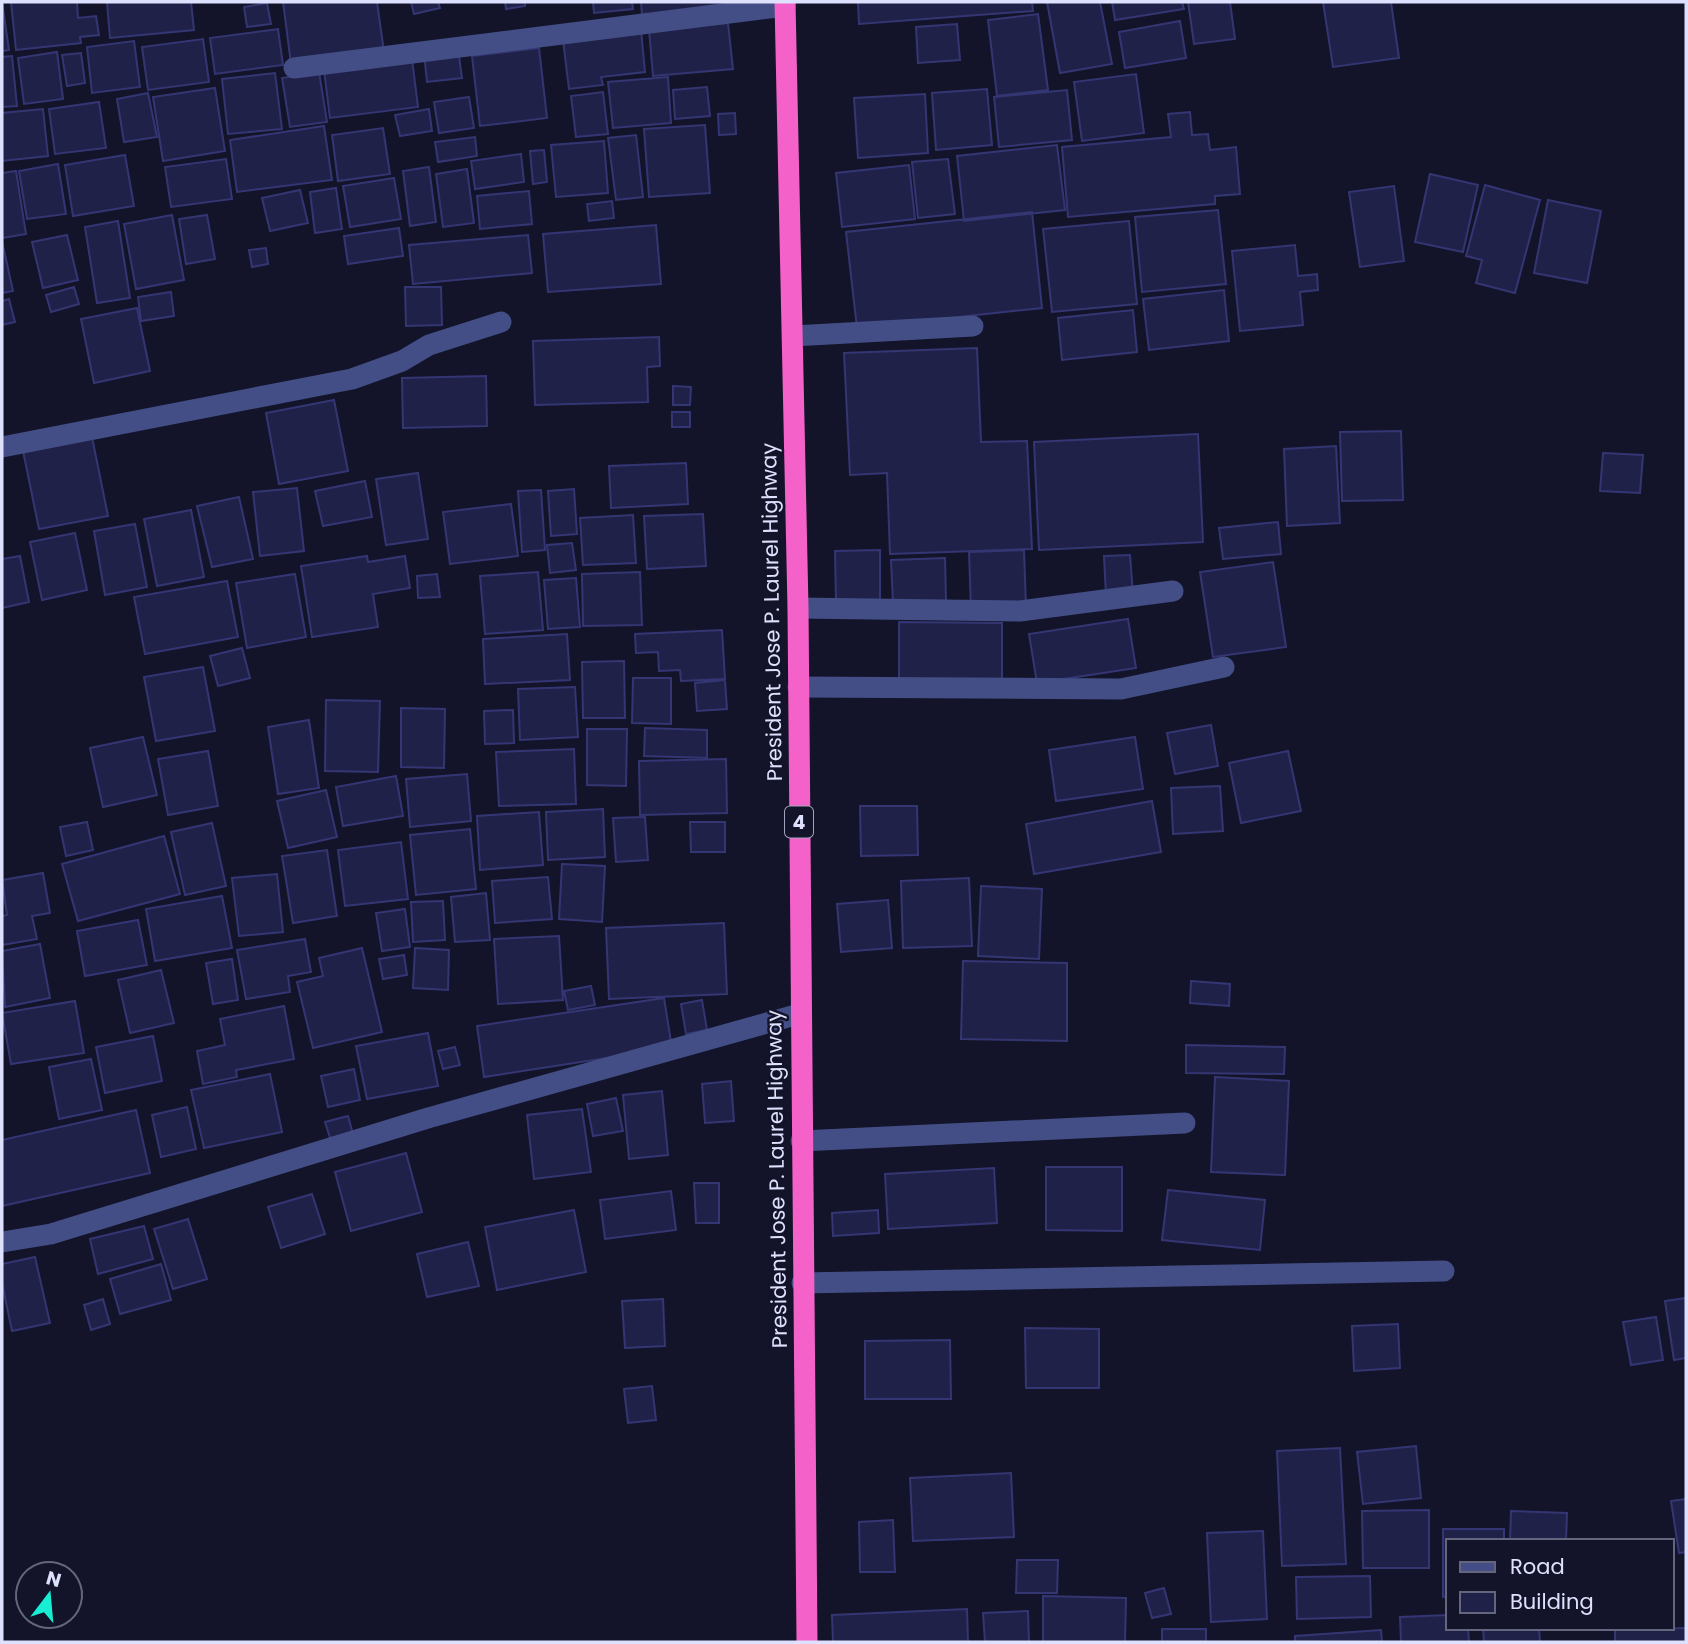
<svg xmlns="http://www.w3.org/2000/svg" width="1688" height="1644" font-family="Poppins,sans-serif">
<rect width="100%" height="100%" fill="#131429"/>
<path fill="#202149" stroke="#343673" stroke-width="2" d="M 2,2 L 9,50 L 2,51 Z
M 11,2 L 77,2 L 78,18 L 96,16 L 99,35 L 80,37 L 81,43 L 16,50 Z
M 107,2 L 191,2 L 194,30 L 110,38 Z
M 283,2 L 377,2 L 384,52 L 291,64 Z
M 411,2 L 438,2 L 440,8 L 414,14 Z
M 505,2 L 525,2 L 525,6 L 506,9 Z
M 593,2 L 632,2 L 633,9 L 594,13 Z
M 641,2 L 722,2 L 722,6 L 642,15 Z
M 858,2 L 1032,2 L 1033,11 L 859,24 Z
M 1047,2 L 1100,2 L 1112,64 L 1060,73 Z
M 1112,2 L 1182,2 L 1184,9 L 1115,20 Z
M 1188,2 L 1230,2 L 1235,39 L 1194,44 Z
M 1323,2 L 1391,2 L 1399,58 L 1333,67 Z
M 267,3 L 271,24 L 247,27 L 244,7 Z
M 1038,14 L 1048,90 L 997,96 L 988,20 Z
M 1180,21 L 1186,58 L 1125,68 L 1119,32 Z
M 728,23 L 733,69 L 653,76 L 649,30 Z
M 957,24 L 960,60 L 918,63 L 916,27 Z
M 278,29 L 283,65 L 215,74 L 210,38 Z
M 641,30 L 645,72 L 601,77 L 603,85 L 569,89 L 563,40 Z
M 203,39 L 209,82 L 148,90 L 142,47 Z
M 134,41 L 140,87 L 92,93 L 87,47 Z
M 539,48 L 547,118 L 480,126 L 472,56 Z
M 458,49 L 462,78 L 427,82 L 424,53 Z
M 57,52 L 63,99 L 24,104 L 18,58 Z
M 81,53 L 85,83 L 67,86 L 62,55 Z
M 12,56 L 17,106 L 2,107 L 2,57 Z
M 412,59 L 418,107 L 330,118 L 324,70 Z
M 319,72 L 327,122 L 290,127 L 282,78 Z
M 275,73 L 282,129 L 228,134 L 222,79 Z
M 1136,74 L 1144,133 L 1082,141 L 1074,82 Z
M 668,77 L 671,123 L 613,128 L 608,82 Z
M 707,87 L 710,116 L 675,119 L 673,90 Z
M 215,88 L 225,151 L 163,161 L 153,97 Z
M 987,89 L 992,145 L 936,150 L 932,93 Z
M 1067,90 L 1072,140 L 999,147 L 994,97 Z
M 603,92 L 608,134 L 576,137 L 571,96 Z
M 148,93 L 157,137 L 124,142 L 117,99 Z
M 925,94 L 928,153 L 858,158 L 854,98 Z
M 469,97 L 474,128 L 439,133 L 434,102 Z
M 99,102 L 106,148 L 55,154 L 49,109 Z
M 43,109 L 48,156 L 2,161 L 2,113 Z
M 429,109 L 432,131 L 400,136 L 395,115 Z
M 1190,112 L 1192,135 L 1208,134 L 1210,150 L 1236,147 L 1240,194 L 1215,196 L 1215,204 L 1068,217 L 1062,147 L 1171,137 L 1168,114 Z
M 735,113 L 736,134 L 719,135 L 718,114 Z
M 705,125 L 710,193 L 649,197 L 644,129 Z
M 324,126 L 332,180 L 237,192 L 230,140 Z
M 383,128 L 390,174 L 338,181 L 332,135 Z
M 636,135 L 643,197 L 616,200 L 608,138 Z
M 475,137 L 477,156 L 438,162 L 435,142 Z
M 604,141 L 608,193 L 556,197 L 551,145 Z
M 1057,145 L 1065,210 L 964,221 L 957,156 Z
M 544,150 L 547,182 L 533,184 L 530,151 Z
M 521,154 L 524,182 L 475,189 L 471,161 Z
M 125,155 L 134,206 L 73,216 L 65,165 Z
M 226,159 L 232,199 L 171,207 L 165,167 Z
M 948,159 L 955,214 L 918,218 L 912,162 Z
M 58,164 L 66,214 L 27,219 L 19,171 Z
M 909,165 L 915,219 L 842,227 L 836,173 Z
M 429,167 L 436,222 L 410,226 L 403,171 Z
M 467,169 L 474,223 L 443,227 L 436,174 Z
M 16,171 L 26,234 L 2,238 L 2,173 Z
M 1430,174 L 1478,185 L 1463,252 L 1415,242 Z
M 394,178 L 401,219 L 350,227 L 343,186 Z
M 1485,185 L 1540,200 L 1515,293 L 1476,283 L 1482,260 L 1466,256 Z
M 1394,186 L 1404,261 L 1360,267 L 1349,192 Z
M 336,188 L 342,229 L 315,233 L 310,192 Z
M 300,190 L 308,223 L 270,231 L 262,198 Z
M 529,191 L 532,224 L 480,229 L 477,196 Z
M 1548,200 L 1601,211 L 1587,283 L 1534,273 Z
M 612,201 L 614,218 L 589,221 L 587,204 Z
M 1218,210 L 1226,284 L 1142,292 L 1135,217 Z
M 1032,212 L 1042,308 L 857,328 L 846,232 Z
M 172,215 L 184,280 L 136,289 L 124,224 Z
M 207,215 L 215,259 L 186,264 L 179,219 Z
M 118,221 L 130,298 L 97,303 L 85,227 Z
M 1129,221 L 1137,304 L 1052,312 L 1043,229 Z
M 656,225 L 661,284 L 548,292 L 543,234 Z
M 399,228 L 403,256 L 348,264 L 344,236 Z
M 67,235 L 78,280 L 43,288 L 32,242 Z
M 528,235 L 532,273 L 413,284 L 409,245 Z
M 2,241 L 13,291 L 2,293 Z
M 1295,245 L 1298,276 L 1317,274 L 1318,290 L 1300,292 L 1303,325 L 1240,331 L 1232,251 Z
M 266,248 L 268,264 L 252,267 L 249,250 Z
M 74,287 L 79,304 L 51,312 L 46,295 Z
M 405,287 L 441,287 L 442,325 L 406,326 Z
M 1224,290 L 1229,341 L 1149,350 L 1143,299 Z
M 171,292 L 174,316 L 141,321 L 138,297 Z
M 9,299 L 15,322 L 2,325 L 2,301 Z
M 137,308 L 150,371 L 94,383 L 81,319 Z
M 1133,310 L 1137,352 L 1062,360 L 1058,318 Z
M 659,337 L 660,366 L 647,367 L 648,402 L 535,405 L 533,341 Z
M 977,348 L 981,442 L 1027,441 L 1032,549 L 890,554 L 887,473 L 850,475 L 844,353 Z
M 486,376 L 487,426 L 403,428 L 402,378 Z
M 673,386 L 691,387 L 690,405 L 673,405 Z
M 334,400 L 348,471 L 279,484 L 266,413 Z
M 672,412 L 690,412 L 690,427 L 672,427 Z
M 1401,431 L 1403,500 L 1342,501 L 1340,432 Z
M 1198,434 L 1203,542 L 1039,550 L 1034,442 Z
M 92,437 L 108,516 L 39,529 L 23,451 Z
M 1336,446 L 1340,523 L 1287,526 L 1284,449 Z
M 1603,453 L 1643,455 L 1640,493 L 1600,491 Z
M 686,463 L 688,504 L 611,508 L 609,466 Z
M 418,473 L 428,539 L 386,545 L 376,479 Z
M 365,481 L 372,517 L 323,526 L 315,491 Z
M 297,488 L 304,551 L 260,556 L 253,492 Z
M 574,489 L 577,534 L 551,536 L 548,491 Z
M 541,490 L 545,550 L 522,552 L 518,491 Z
M 239,497 L 253,559 L 212,567 L 197,506 Z
M 511,504 L 518,556 L 450,564 L 443,512 Z
M 191,510 L 204,577 L 157,586 L 144,519 Z
M 703,514 L 706,566 L 647,569 L 644,516 Z
M 633,515 L 636,563 L 583,565 L 580,518 Z
M 1278,522 L 1281,554 L 1223,559 L 1219,528 Z
M 135,524 L 147,587 L 105,595 L 94,531 Z
M 75,533 L 87,590 L 42,600 L 30,542 Z
M 572,543 L 576,570 L 550,573 L 547,545 Z
M 880,550 L 880,601 L 836,601 L 835,551 Z
M 1024,550 L 1026,607 L 971,609 L 969,552 Z
M 1130,555 L 1133,594 L 1106,595 L 1104,556 Z
M 20,556 L 29,602 L 2,608 L 2,559 Z
M 367,556 L 368,562 L 405,556 L 410,588 L 373,594 L 378,627 L 312,637 L 301,566 Z
M 945,558 L 946,601 L 893,603 L 891,560 Z
M 1273,562 L 1286,647 L 1213,657 L 1200,572 Z
M 538,572 L 543,630 L 485,634 L 480,576 Z
M 640,572 L 642,625 L 583,626 L 582,574 Z
M 295,574 L 306,637 L 247,648 L 236,583 Z
M 437,574 L 440,597 L 418,598 L 417,576 Z
M 576,578 L 580,627 L 548,629 L 544,580 Z
M 227,581 L 238,637 L 145,654 L 134,597 Z
M 1128,619 L 1136,668 L 1037,683 L 1029,634 Z
M 899,622 L 1002,623 L 1002,683 L 899,682 Z
M 722,630 L 725,679 L 681,681 L 680,670 L 659,671 L 658,652 L 636,653 L 635,634 Z
M 567,634 L 570,680 L 485,684 L 483,639 Z
M 242,648 L 250,678 L 218,686 L 210,656 Z
M 624,661 L 625,718 L 583,718 L 582,662 Z
M 203,667 L 215,731 L 156,741 L 144,677 Z
M 633,678 L 671,678 L 671,724 L 632,723 Z
M 725,680 L 727,709 L 697,711 L 695,683 Z
M 575,687 L 578,737 L 520,740 L 518,689 Z
M 326,700 L 380,701 L 378,772 L 325,771 Z
M 401,708 L 445,709 L 444,768 L 401,767 Z
M 513,710 L 514,743 L 485,744 L 484,711 Z
M 309,720 L 319,788 L 278,794 L 268,727 Z
M 1211,725 L 1218,766 L 1175,774 L 1167,733 Z
M 645,728 L 707,730 L 707,758 L 644,756 Z
M 587,729 L 627,729 L 626,786 L 587,785 Z
M 143,737 L 157,795 L 103,807 L 90,748 Z
M 1135,737 L 1143,789 L 1056,801 L 1049,750 Z
M 574,749 L 576,804 L 499,806 L 496,752 Z
M 208,751 L 218,806 L 168,815 L 158,759 Z
M 1288,751 L 1301,811 L 1241,823 L 1229,763 Z
M 726,759 L 727,813 L 640,815 L 639,761 Z
M 467,774 L 471,821 L 410,827 L 406,779 Z
M 396,776 L 403,816 L 343,826 L 336,787 Z
M 1220,786 L 1223,831 L 1173,834 L 1171,788 Z
M 326,790 L 337,837 L 288,848 L 277,801 Z
M 1152,801 L 1161,852 L 1034,874 L 1026,824 Z
M 860,806 L 917,806 L 918,855 L 861,856 Z
M 603,809 L 605,857 L 548,860 L 546,812 Z
M 539,812 L 543,865 L 480,870 L 477,816 Z
M 645,817 L 648,860 L 616,862 L 613,818 Z
M 87,822 L 93,850 L 66,856 L 60,827 Z
M 690,822 L 725,822 L 725,852 L 691,852 Z
M 212,823 L 226,886 L 185,895 L 171,832 Z
M 470,829 L 476,889 L 416,895 L 410,835 Z
M 164,836 L 180,894 L 78,921 L 62,864 Z
M 401,842 L 408,899 L 345,906 L 338,850 Z
M 327,850 L 337,916 L 293,923 L 282,856 Z
M 562,864 L 605,866 L 602,922 L 559,919 Z
M 43,873 L 50,913 L 32,916 L 37,939 L 2,945 L 2,916 L 7,915 L 2,880 Z
M 277,874 L 283,932 L 239,936 L 232,878 Z
M 548,877 L 552,919 L 495,923 L 492,881 Z
M 969,878 L 972,946 L 903,948 L 901,881 Z
M 981,886 L 1042,889 L 1039,959 L 978,956 Z
M 486,893 L 490,940 L 455,942 L 451,897 Z
M 222,896 L 232,948 L 155,961 L 146,909 Z
M 888,900 L 892,948 L 841,952 L 837,904 Z
M 443,901 L 445,940 L 413,942 L 411,902 Z
M 405,909 L 410,947 L 382,951 L 376,913 Z
M 138,920 L 147,965 L 85,976 L 77,931 Z
M 724,923 L 727,994 L 609,999 L 606,928 Z
M 559,936 L 563,1000 L 498,1004 L 494,939 Z
M 305,939 L 311,972 L 288,976 L 290,992 L 246,999 L 237,950 Z
M 40,944 L 50,998 L 5,1007 L 2,951 Z
M 362,948 L 382,1032 L 313,1048 L 297,982 L 323,976 L 319,958 Z
M 415,948 L 449,950 L 448,990 L 413,988 Z
M 404,955 L 407,975 L 383,979 L 379,959 Z
M 232,959 L 238,1000 L 213,1004 L 206,963 Z
M 963,961 L 1067,963 L 1067,1041 L 961,1039 Z
M 161,970 L 174,1023 L 130,1033 L 118,980 Z
M 1191,981 L 1230,984 L 1229,1006 L 1190,1003 Z
M 591,986 L 595,1005 L 568,1010 L 564,991 Z
M 664,998 L 672,1048 L 484,1077 L 477,1026 Z
M 702,1000 L 707,1030 L 686,1034 L 681,1004 Z
M 75,1001 L 84,1053 L 11,1064 L 2,1013 Z
M 284,1006 L 294,1059 L 236,1070 L 237,1077 L 203,1084 L 197,1051 L 225,1045 L 220,1019 Z
M 428,1033 L 438,1086 L 367,1099 L 356,1046 Z
M 153,1036 L 162,1081 L 105,1093 L 96,1047 Z
M 1186,1045 L 1285,1047 L 1284,1074 L 1186,1073 Z
M 455,1047 L 460,1065 L 443,1069 L 438,1051 Z
M 91,1059 L 102,1110 L 59,1119 L 49,1067 Z
M 354,1069 L 360,1100 L 328,1107 L 321,1076 Z
M 270,1074 L 282,1132 L 204,1148 L 191,1090 Z
M 1215,1077 L 1289,1081 L 1285,1175 L 1211,1172 Z
M 731,1081 L 734,1121 L 705,1123 L 702,1084 Z
M 662,1091 L 668,1155 L 629,1159 L 623,1095 Z
M 616,1098 L 623,1131 L 593,1136 L 587,1104 Z
M 187,1107 L 196,1149 L 161,1157 L 152,1115 Z
M 582,1109 L 591,1172 L 534,1179 L 527,1115 Z
M 136,1110 L 150,1173 L 2,1206 L 2,1140 Z
M 348,1116 L 353,1134 L 331,1141 L 325,1122 Z
M 406,1153 L 422,1212 L 351,1231 L 335,1172 Z
M 1046,1167 L 1122,1167 L 1122,1231 L 1046,1230 Z
M 994,1168 L 997,1223 L 888,1229 L 885,1174 Z
M 694,1183 L 719,1183 L 719,1223 L 696,1223 Z
M 1168,1190 L 1265,1200 L 1260,1250 L 1162,1240 Z
M 671,1191 L 676,1230 L 605,1239 L 600,1200 Z
M 312,1194 L 325,1234 L 281,1248 L 268,1207 Z
M 574,1210 L 586,1272 L 497,1290 L 485,1227 Z
M 878,1210 L 879,1233 L 833,1236 L 832,1213 Z
M 188,1219 L 207,1279 L 173,1289 L 154,1229 Z
M 144,1226 L 153,1259 L 98,1274 L 90,1239 Z
M 468,1242 L 479,1286 L 427,1297 L 417,1254 Z
M 35,1257 L 50,1323 L 12,1331 L 2,1283 L 2,1264 Z
M 161,1264 L 171,1300 L 120,1314 L 110,1279 Z
M 1686,1298 L 1686,1358 L 1674,1360 L 1665,1301 Z
M 103,1299 L 110,1324 L 91,1330 L 84,1305 Z
M 663,1299 L 665,1346 L 625,1348 L 622,1301 Z
M 1656,1317 L 1663,1360 L 1631,1365 L 1623,1322 Z
M 1398,1324 L 1400,1368 L 1354,1371 L 1352,1326 Z
M 1025,1328 L 1099,1329 L 1099,1388 L 1026,1388 Z
M 950,1340 L 951,1399 L 865,1399 L 865,1341 Z
M 652,1386 L 656,1420 L 628,1423 L 624,1389 Z
M 1416,1446 L 1421,1498 L 1363,1504 L 1357,1452 Z
M 1340,1448 L 1346,1564 L 1282,1566 L 1277,1451 Z
M 1011,1473 L 1014,1537 L 913,1541 L 910,1478 Z
M 1686,1499 L 1686,1552 L 1679,1553 L 1671,1501 Z
M 1429,1510 L 1429,1568 L 1363,1568 L 1362,1511 Z
M 1511,1511 L 1567,1513 L 1566,1541 L 1510,1541 Z
M 893,1520 L 895,1572 L 860,1572 L 859,1522 Z
M 1443,1529 L 1504,1529 L 1504,1541 L 1448,1541 L 1448,1596 L 1443,1597 Z
M 1263,1531 L 1267,1619 L 1211,1622 L 1207,1533 Z
M 1017,1560 L 1058,1560 L 1057,1593 L 1016,1593 Z
M 1370,1576 L 1371,1617 L 1297,1619 L 1296,1577 Z
M 1164,1588 L 1171,1614 L 1152,1618 L 1145,1593 Z
M 1043,1596 L 1126,1598 L 1125,1642 L 1043,1642 Z
M 967,1609 L 968,1642 L 833,1642 L 832,1615 Z
M 1028,1611 L 1029,1642 L 985,1642 L 983,1613 Z
M 1448,1615 L 1448,1628 L 1468,1628 L 1469,1642 L 1401,1642 L 1400,1617 Z
M 1483,1628 L 1539,1628 L 1540,1642 L 1484,1642 Z
M 1686,1628 L 1686,1642 L 1615,1642 L 1615,1630 Z
M 1162,1629 L 1206,1629 L 1206,1642 L 1162,1642 Z
M 1381,1630 L 1382,1642 L 1295,1642 L 1295,1636 Z"/>
<g fill="none" stroke-linecap="round" stroke-linejoin="round">
<path stroke="#424e85" stroke-width="21" d="M 294,68 L 785,6
M 793,336 L 973,326
M 2,447 L 352,379 L 402,361 L 429,345 L 501,322
M 798,608 L 1020,611 L 1173,591
M 798,687 L 1121,689 L 1224,667
M 801,1141 L 1185,1123
M 2,1242 L 51,1234 L 428,1118 L 799,1014
M 802,1283 L 1444,1271"/>
<path stroke="#f462c9" stroke-width="21" d="M 785,2 L 798,608 L 807,1642"/>
</g>
<g text-anchor="middle" stroke-width="5" stroke-linejoin="round" paint-order="stroke">
<rect fill="#131429" stroke="#a1a4bd" stroke-width="2" x="785" y="806.5" width="28" height="31" rx="5"/>
<g font-size="19" font-weight="bold" fill="#dee1fd">
<text x="799" y="829">4</text>
</g>
<g font-size="21" fill="#dee1fd" stroke="#131429">
<text transform="translate(772 612) rotate(-91)" y="7">President Jose P. Laurel Highway</text>
<text transform="translate(777 1179) rotate(-91)" y="7">President Jose P. Laurel Highway</text>
</g>
</g>
<rect width="1688" height="1644" fill="none" stroke="#dee1fd" stroke-width="7"/>
<rect x="1446" y="1539" width="228" height="91" fill="#131429" stroke="#64667e" stroke-width="2"/>
<rect x="1460" y="1562" width="35" height="10" fill="#424e85" stroke="#64667e" stroke-width="2"/>
<text x="1510" y="1574" font-size="21" fill="#dee1fd">Road</text>
<rect x="1460" y="1592" width="35" height="21" fill="#202149" stroke="#64667e" stroke-width="2"/>
<text x="1510" y="1609" font-size="21" fill="#dee1fd">Building</text>
<g transform="translate(49 1595) rotate(16)"><circle r="33" fill="#131429" stroke="#64667e" stroke-width="2"/>
<path d="M0-5L12 26L0 18L-12 26Z" fill="#18eed3"/>
<text y="-10" font-size="19" font-weight="bold" text-anchor="middle" fill="#dee1fd">N</text>
</g>
</svg>
